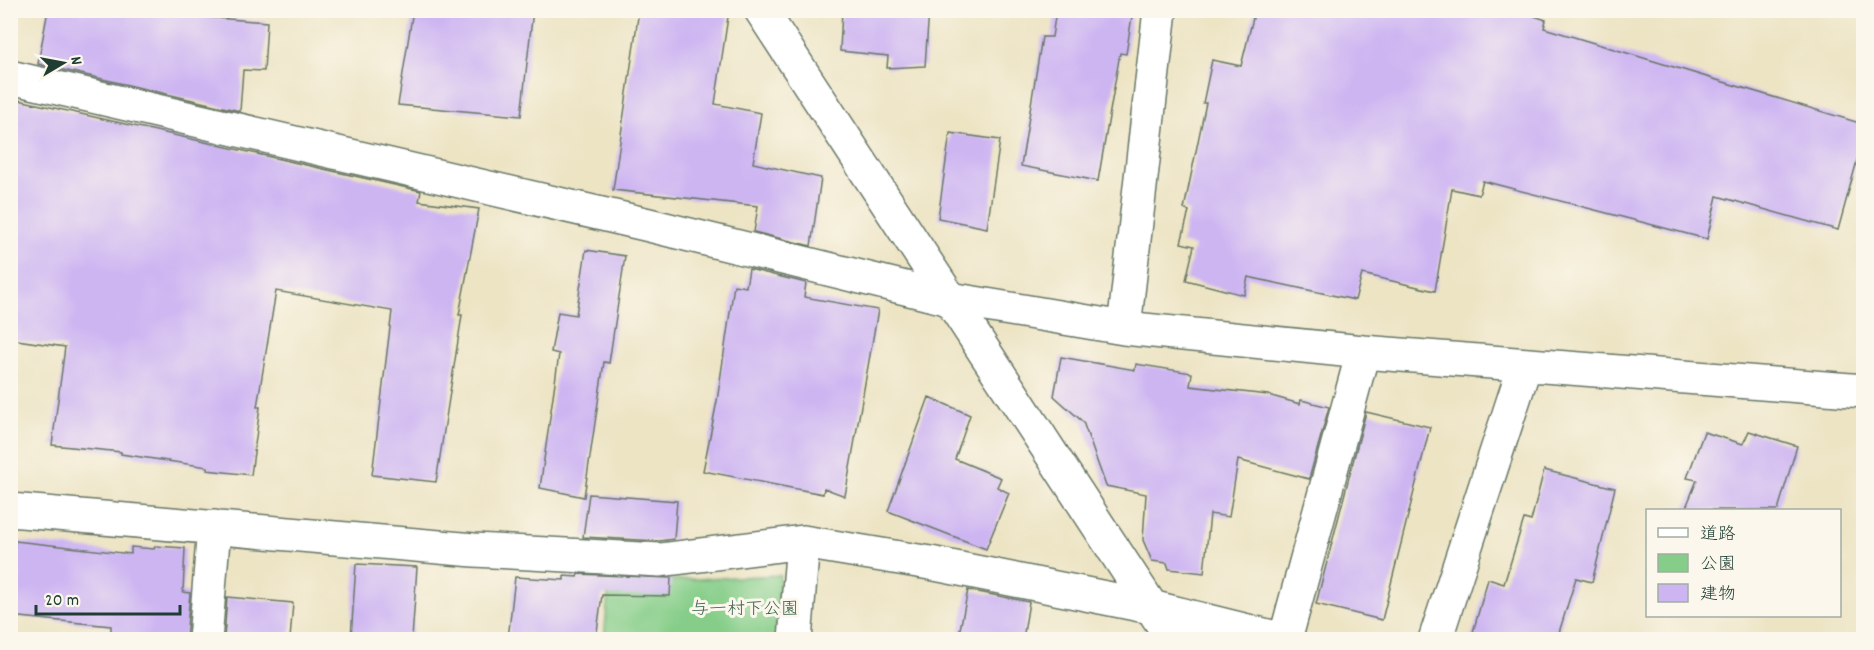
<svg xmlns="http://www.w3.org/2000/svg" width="1874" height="650" font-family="Dekko,'Klee One',sans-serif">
<rect width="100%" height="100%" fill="#fbf7ec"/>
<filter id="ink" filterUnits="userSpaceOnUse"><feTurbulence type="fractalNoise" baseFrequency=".0167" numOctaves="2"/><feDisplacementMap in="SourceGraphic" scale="12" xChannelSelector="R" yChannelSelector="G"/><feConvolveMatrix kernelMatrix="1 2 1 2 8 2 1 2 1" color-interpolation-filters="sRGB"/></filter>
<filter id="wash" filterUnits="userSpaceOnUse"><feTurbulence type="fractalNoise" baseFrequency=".008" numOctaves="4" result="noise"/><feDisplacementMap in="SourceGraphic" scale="24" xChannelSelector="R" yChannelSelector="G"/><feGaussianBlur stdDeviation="1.35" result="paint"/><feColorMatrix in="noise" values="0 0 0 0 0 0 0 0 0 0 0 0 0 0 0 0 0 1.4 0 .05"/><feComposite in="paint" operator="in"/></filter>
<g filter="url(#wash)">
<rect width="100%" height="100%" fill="#ede4c4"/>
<path fill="#85cd88" stroke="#52855e" stroke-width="1.5" d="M 780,575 L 775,639 L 604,640 L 609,583 Z"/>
<g id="blocks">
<path fill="#cdb5f2" d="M 48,10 L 192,10 L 191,16 L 267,22 L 264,71 L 243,70 L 240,111 L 38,64 Z
M 413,10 L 533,10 L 521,116 L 398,105 Z
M 639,10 L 729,10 L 715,104 L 761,113 L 753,163 L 821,178 L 811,246 L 754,232 L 758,206 L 613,190 Z
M 842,10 L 929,10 L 925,66 L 887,68 L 888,56 L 840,51 Z
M 1056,10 L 1133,10 L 1126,54 L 1120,53 L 1098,181 L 1021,166 L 1042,37 L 1052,37 Z
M 1255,10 L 1533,10 L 1534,16 L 1546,20 L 1544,28 L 1863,124 L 1863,139 L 1838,230 L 1717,196 L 1707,239 L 1483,181 L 1479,195 L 1452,189 L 1435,291 L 1362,274 L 1355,300 L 1248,277 L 1244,295 L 1186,280 L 1194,246 L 1181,243 L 1189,211 L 1184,209 L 1206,103 L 1203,103 L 1212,60 L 1241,66 Z
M 19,100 L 421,191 L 419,201 L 479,209 L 459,315 L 462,315 L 436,482 L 372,475 L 392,311 L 276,291 L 257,407 L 260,407 L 251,475 L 207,470 L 208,467 L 121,454 L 121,452 L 52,445 L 65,347 L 10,339 L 10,195 Z
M 950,133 L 1000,140 L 987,228 L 938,218 Z
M 586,250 L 625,256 L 609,363 L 604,362 L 584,497 L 540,488 L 559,354 L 551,352 L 558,312 L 576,315 Z
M 749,269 L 806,283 L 804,297 L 878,310 L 845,496 L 824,488 L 823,494 L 703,471 L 717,401 L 734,285 L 746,287 Z
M 1061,357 L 1135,370 L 1136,364 L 1192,373 L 1190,386 L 1268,395 L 1300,404 L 1301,400 L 1329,407 L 1309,479 L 1238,460 L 1229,517 L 1210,514 L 1204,573 L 1169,569 L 1167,563 L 1152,561 L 1143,540 L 1146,494 L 1106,486 L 1083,422 L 1054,396 Z
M 929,397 L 970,415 L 955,459 L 1001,478 L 997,487 L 1009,493 L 986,549 L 888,511 Z
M 1366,412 L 1430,427 L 1382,620 L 1316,604 Z
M 1749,431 L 1797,446 L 1778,510 L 1685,510 L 1697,480 L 1687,478 L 1704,432 L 1743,444 Z
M 1544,470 L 1615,488 L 1592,582 L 1576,578 L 1557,639 L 1471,639 L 1488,579 L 1504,584 L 1524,519 L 1531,521 Z
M 589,494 L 677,501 L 674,539 L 659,541 L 583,537 Z
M 15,541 L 131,554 L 131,547 L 154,549 L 155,546 L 185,548 L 183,592 L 190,593 L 186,639 L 111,639 L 111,626 L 10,616 L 10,554 L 14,554 Z
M 356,564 L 417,567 L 412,639 L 351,638 Z
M 578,574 L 671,578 L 670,596 L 602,595 L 596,639 L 508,639 L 515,577 L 564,580 L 564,576 L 577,577 Z
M 968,590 L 1029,602 L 1023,639 L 958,639 Z
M 227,597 L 293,603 L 290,639 L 224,639 Z"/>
</g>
</g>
<g filter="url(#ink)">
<use href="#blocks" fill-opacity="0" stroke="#677766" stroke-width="1.5"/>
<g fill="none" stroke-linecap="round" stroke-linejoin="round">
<defs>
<path id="minor" d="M 761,10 L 1173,640
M 10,77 L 645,224 L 950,299 L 1124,328 L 1363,352 L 1864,391
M 1124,328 L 1160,10
M 10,510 L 474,550 L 660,560 L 803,542 L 930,563 L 1151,607 L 1284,640
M 205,640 L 214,527
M 795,640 L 803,542
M 1285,640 L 1363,352
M 1435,640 L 1525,365"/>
</defs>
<use href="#minor" stroke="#677766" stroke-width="36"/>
<use href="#minor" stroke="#fff" stroke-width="33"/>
</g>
</g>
<g text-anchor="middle" stroke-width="6" stroke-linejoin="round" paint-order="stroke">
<g font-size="18" fill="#386149" stroke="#fbf7ec">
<text x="745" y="614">与一村下公園</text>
</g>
</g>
<rect width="1874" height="650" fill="none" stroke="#fbf7ec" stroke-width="36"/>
<rect x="1646" y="509" width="195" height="108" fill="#fbf7ec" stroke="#a3ada2" stroke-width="1.5"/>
<rect x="1658" y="528" width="30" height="9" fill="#ffffff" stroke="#a3ada2" stroke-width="1.5"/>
<text x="1700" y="539" font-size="18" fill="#1f3d34">道路</text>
<rect x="1658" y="554" width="30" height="18" fill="#85cd88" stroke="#a3ada2" stroke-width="1.5"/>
<text x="1700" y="569" font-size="18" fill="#1f3d34">公園</text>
<rect x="1658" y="584" width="30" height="18" fill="#cdb5f2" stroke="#a3ada2" stroke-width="1.5"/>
<text x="1700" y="599" font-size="18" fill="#1f3d34">建物</text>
<g transform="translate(63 63) rotate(80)" stroke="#fbf7ec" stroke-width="4.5" paint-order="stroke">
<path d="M0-4.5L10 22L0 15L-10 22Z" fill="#1f3d34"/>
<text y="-9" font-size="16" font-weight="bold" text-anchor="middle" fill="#1f3d34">N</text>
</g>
<path d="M36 605v9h144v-9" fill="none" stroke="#1f3d34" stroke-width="3"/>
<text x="45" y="605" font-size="18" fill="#1f3d34" stroke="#fbf7ec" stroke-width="4.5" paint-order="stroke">20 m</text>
</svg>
